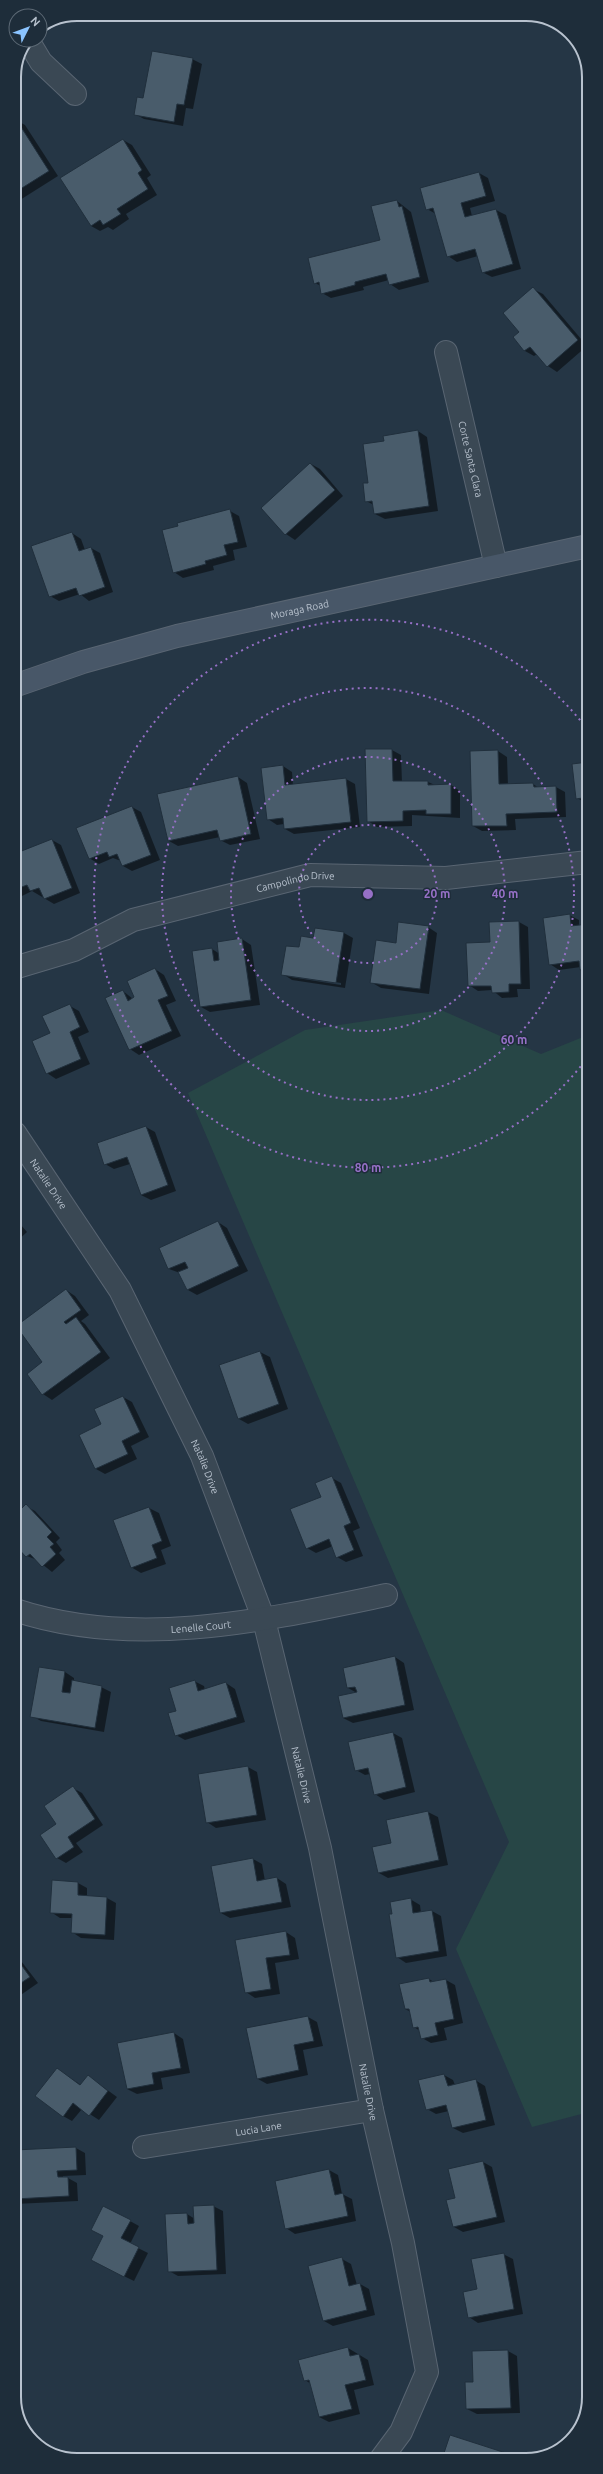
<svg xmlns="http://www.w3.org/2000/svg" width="603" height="2474" font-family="Ubuntu,sans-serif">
<rect width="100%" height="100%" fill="#253645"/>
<path fill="#274646" d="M 441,1010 L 541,1054 L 588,1035 L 589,2112 L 532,2127 L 456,1949 L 509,1842 L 188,1093 L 305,1030 Z"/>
<path fill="#0007" fill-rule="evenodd" d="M 192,59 L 202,64 L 193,109 L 186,108 L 183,126 L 144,119 L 135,114 L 144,99 Z
M 16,120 L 25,125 L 58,176 L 20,200 L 14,197 Z
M 123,140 L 132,145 L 151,175 L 147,178 L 157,195 L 126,214 L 129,219 L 113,230 L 108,227 L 100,231 L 91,226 Z
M 479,173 L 488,178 L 495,201 L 470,208 L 472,216 L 496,210 L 506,215 L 521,269 L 492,277 L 482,272 L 478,256 L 457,262 L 448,256 L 436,214 L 427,209 Z
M 397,201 L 411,212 L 429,282 L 399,290 L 390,284 L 389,280 L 363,287 L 364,290 L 331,298 L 322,293 L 321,286 L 315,283 L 381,241 Z
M 533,289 L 543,294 L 587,346 L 557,372 L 548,366 L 537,354 L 534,356 L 525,351 L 514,337 L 520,332 Z
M 418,431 L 427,437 L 438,511 L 385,519 L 375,514 L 374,505 L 366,501 L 370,484 L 385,442 Z
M 311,464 L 320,469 L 343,496 L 295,540 L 286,534 Z
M 230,511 L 239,516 L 247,547 L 233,550 L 235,560 L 213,566 L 214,570 L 183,578 L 174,572 Z
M 72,533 L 81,539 L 85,550 L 91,548 L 100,553 L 113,592 L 89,601 L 80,594 L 59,601 L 50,596 Z
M 14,602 L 21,616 L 14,619 Z
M 366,750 L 392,750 L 401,755 L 402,782 L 428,782 L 435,785 L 451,785 L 460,791 L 460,818 L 412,815 L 412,826 L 377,827 L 368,821 Z
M 498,751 L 507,757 L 508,785 L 533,784 L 539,788 L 556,787 L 565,792 L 566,817 L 515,819 L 516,830 L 482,831 L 473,826 Z
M 588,763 L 588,803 L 586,803 L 577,798 L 573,765 Z
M 283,766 L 292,772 L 293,785 L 346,779 L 355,784 L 360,827 L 294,834 L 285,829 L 284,824 L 277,825 L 268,819 Z
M 238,777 L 247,783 L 260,839 L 230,845 L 220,840 L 220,837 L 178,846 L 169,841 Z
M 132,807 L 141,812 L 160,860 L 132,871 L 123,866 L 121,861 L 113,858 L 99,864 L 89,858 Z
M 52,840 L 61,845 L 80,893 L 54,904 L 32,891 L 20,897 L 14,893 L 14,855 Z
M 569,915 L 579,920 L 579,926 L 588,925 L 588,973 L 581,967 L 559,970 L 550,964 Z
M 519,922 L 528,927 L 530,989 L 517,989 L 518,997 L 502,998 L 492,990 L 478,991 L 469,985 L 491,943 Z
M 428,927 L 437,933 L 429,994 L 381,988 L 371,982 L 396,944 Z
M 344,933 L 353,938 L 345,988 L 292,980 L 283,974 L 300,949 L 314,939 ZM 291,975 L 341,983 L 341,985 L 291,977 Z
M 242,939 L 251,945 L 260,1005 L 210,1012 L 201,1007 L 212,949 L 220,954 Z
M 155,969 L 164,975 L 176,1001 L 166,1005 L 181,1036 L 139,1055 L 130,1049 L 123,991 L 133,999 Z
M 70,1006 L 79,1011 L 89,1032 L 78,1037 L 90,1064 L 56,1079 L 47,1073 L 51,1034 Z
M 146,1127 L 155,1132 L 176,1191 L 151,1200 L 141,1195 L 130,1164 L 114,1169 L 105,1164 Z
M 15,1218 L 27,1232 L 15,1243 Z
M 218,1222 L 227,1228 L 248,1271 L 197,1295 L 188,1290 L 180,1273 L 169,1269 L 160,1249 Z
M 66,1290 L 75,1296 L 89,1315 L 81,1321 L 85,1324 L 110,1358 L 52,1400 L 43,1394 L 44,1363 Z
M 260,1352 L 270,1357 L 288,1409 L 248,1424 L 239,1419 L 220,1366 Z
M 123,1397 L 132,1402 L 149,1437 L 131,1446 L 137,1459 L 105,1474 L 96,1469 L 80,1436 L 103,1425 Z
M 332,1478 L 341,1483 L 360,1528 L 353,1531 L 363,1556 L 346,1562 L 337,1557 L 333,1546 L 316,1553 L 307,1548 L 322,1497 Z
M 26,1506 L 35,1511 L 60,1538 L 56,1542 L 62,1550 L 59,1553 L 65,1560 L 52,1572 L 37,1560 L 27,1556 L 20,1549 L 15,1554 L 15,1516 Z
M 149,1508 L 159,1513 L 171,1546 L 161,1550 L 166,1564 L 141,1573 L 131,1567 L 114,1521 Z
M 395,1657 L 404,1663 L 414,1710 L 353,1723 L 343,1718 L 357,1693 L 348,1688 Z
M 40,1668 L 65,1672 L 74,1678 L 74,1682 L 101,1687 L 111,1692 L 104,1732 L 41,1721 L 32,1716 Z
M 194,1681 L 204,1686 L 205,1690 L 226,1683 L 235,1689 L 245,1722 L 185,1740 L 176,1735 L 177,1712 Z
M 393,1733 L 402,1738 L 415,1792 L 384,1800 L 375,1794 L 370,1774 L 365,1775 L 356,1770 Z
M 248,1767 L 257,1772 L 266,1820 L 216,1828 L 207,1822 Z
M 73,1788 L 82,1793 L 103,1825 L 76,1843 L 83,1852 L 66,1863 L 57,1858 Z
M 428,1812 L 438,1817 L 448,1865 L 388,1878 L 379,1873 L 392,1843 L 387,1821 Z
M 253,1859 L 262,1864 L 265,1881 L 277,1878 L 286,1884 L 291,1907 L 230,1918 L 221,1913 Z
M 53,1881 L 78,1883 L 87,1888 L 87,1897 L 107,1898 L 116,1903 L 114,1940 L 81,1938 L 72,1932 L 72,1918 L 60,1918 L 51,1912 Z
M 410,1899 L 420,1905 L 421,1913 L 432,1911 L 441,1916 L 447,1956 L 406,1963 L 397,1957 L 394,1914 Z
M 286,1932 L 295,1938 L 299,1959 L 275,1963 L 280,1994 L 255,1998 L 246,1992 L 237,1941 Z
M 15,1953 L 38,1983 L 15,1999 Z
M 429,1979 L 434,1982 L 446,1980 L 455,1985 L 463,2023 L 444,2028 L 447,2040 L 431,2043 L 422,2038 L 420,2031 L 414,2027 L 411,2012 L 405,2009 Z
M 308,2017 L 317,2022 L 323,2046 L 303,2050 L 308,2075 L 267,2084 L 258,2079 L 247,2029 Z
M 174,2033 L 183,2039 L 190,2073 L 161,2078 L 163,2089 L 137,2094 L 127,2089 Z
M 57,2069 L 81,2085 L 88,2076 L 117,2097 L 99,2120 L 82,2109 L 72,2121 L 63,2116 Z
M 444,2075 L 453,2080 L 455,2085 L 475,2080 L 485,2086 L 495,2125 L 463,2133 L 453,2128 L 449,2111 L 436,2114 L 427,2109 Z
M 76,2148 L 85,2153 L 86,2175 L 63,2176 L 63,2178 L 68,2178 L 77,2183 L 78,2201 L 15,2204 L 15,2151 Z
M 483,2162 L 492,2167 L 505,2222 L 463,2232 L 454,2227 L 456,2199 Z
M 329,2170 L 338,2175 L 342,2194 L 352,2199 L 356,2221 L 295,2234 L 286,2228 Z
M 213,2206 L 223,2211 L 226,2274 L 178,2276 L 169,2271 L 187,2214 L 195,2219 Z
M 130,2221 L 139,2226 L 130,2244 L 148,2253 L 134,2281 L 101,2265 Z
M 503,2254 L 513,2259 L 523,2314 L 478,2323 L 469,2317 L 478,2290 Z
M 342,2259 L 351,2264 L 357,2285 L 360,2284 L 369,2289 L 375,2315 L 333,2326 L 324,2321 Z
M 348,2348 L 368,2360 L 374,2385 L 354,2390 L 360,2414 L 329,2422 L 319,2417 L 311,2384 L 305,2380 L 300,2360 Z
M 508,2351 L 517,2356 L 520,2413 L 477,2414 L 467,2409 L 474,2383 L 473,2352 Z
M 254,2455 L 261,2459 L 248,2459 Z
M 444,2456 L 511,2456 L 516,2459 L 450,2459 Z"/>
<path fill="#495c6b" stroke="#202f3c" d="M 152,51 L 193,58 L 184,105 L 177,104 L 174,122 L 134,115 L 137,97 L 143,98 Z
M 16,119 L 49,171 L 14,193 L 14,120 Z
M 123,139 L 142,170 L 138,173 L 148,189 L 117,209 L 121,214 L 103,225 L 100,220 L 91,226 L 60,178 Z
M 479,172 L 486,196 L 461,203 L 465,217 L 496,209 L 513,264 L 482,273 L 475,249 L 447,257 L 433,208 L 426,210 L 420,188 Z
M 397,200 L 399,207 L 402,206 L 420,277 L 389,285 L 386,274 L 355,282 L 355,285 L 321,294 L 319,282 L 314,284 L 308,258 L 380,240 L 371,206 Z
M 533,287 L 578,340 L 547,367 L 530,347 L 524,351 L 513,337 L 519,332 L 503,313 Z
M 418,430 L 429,506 L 374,514 L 372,501 L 365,502 L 363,483 L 368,483 L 363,444 L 384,441 L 383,436 Z
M 310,463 L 335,490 L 285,535 L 261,508 Z
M 230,509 L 238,542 L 224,545 L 227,555 L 205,561 L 206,564 L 173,573 L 162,530 L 178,526 L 177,523 Z
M 72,532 L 79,551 L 91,547 L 105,587 L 79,596 L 76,588 L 49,597 L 31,546 Z
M 365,749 L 392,749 L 393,781 L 428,781 L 428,785 L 451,784 L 451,814 L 426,814 L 426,810 L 403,811 L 403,821 L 367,822 Z
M 498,750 L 499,784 L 533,783 L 534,787 L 556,786 L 557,812 L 506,814 L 507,826 L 472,826 L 470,751 Z
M 588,762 L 588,797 L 576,799 L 572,764 Z
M 283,765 L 285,785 L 346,778 L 351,822 L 284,829 L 283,818 L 267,820 L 261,768 Z
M 238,776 L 251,834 L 220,841 L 217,830 L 168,841 L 157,794 Z
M 132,806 L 151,855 L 122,866 L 117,854 L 109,857 L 107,852 L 89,859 L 76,828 Z
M 52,839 L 72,888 L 44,899 L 39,888 L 30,891 L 27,885 L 14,890 L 14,854 Z
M 570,914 L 571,926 L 588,924 L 588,968 L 580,970 L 579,961 L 549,965 L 543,918 Z
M 519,921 L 521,984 L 509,984 L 509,992 L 492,993 L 491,986 L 468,986 L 466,943 L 490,942 L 489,922 Z
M 398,922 L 429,926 L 420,989 L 370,983 L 376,940 L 396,943 Z
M 315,928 L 344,932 L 336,983 L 281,975 L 286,946 L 299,947 L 301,936 L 313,938 Z
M 242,938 L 251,1000 L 200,1007 L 192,951 L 212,948 L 214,961 L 219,960 L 217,942 Z
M 155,968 L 168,996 L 158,1000 L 172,1031 L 129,1050 L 105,998 L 123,990 L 128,1001 L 134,997 L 127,981 Z
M 70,1004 L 80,1027 L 70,1032 L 81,1059 L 46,1074 L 32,1041 L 50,1033 L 42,1016 Z
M 146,1126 L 168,1185 L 141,1195 L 127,1157 L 104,1165 L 97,1143 Z
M 218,1221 L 239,1266 L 187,1290 L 178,1272 L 188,1268 L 185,1262 L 168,1269 L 159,1248 Z
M 66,1289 L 81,1310 L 64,1322 L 66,1324 L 76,1317 L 101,1352 L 42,1395 L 27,1374 L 42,1362 L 16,1326 Z
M 260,1351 L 279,1404 L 238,1419 L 219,1365 Z
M 123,1396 L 140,1432 L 122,1441 L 128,1454 L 95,1469 L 79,1435 L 101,1424 L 94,1409 Z
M 332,1476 L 351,1523 L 344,1526 L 354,1550 L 336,1558 L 329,1539 L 306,1549 L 290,1509 L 321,1497 L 315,1483 Z
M 26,1504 L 52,1532 L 47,1537 L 54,1544 L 50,1547 L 56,1554 L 42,1567 L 30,1554 L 26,1557 L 15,1545 L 15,1515 Z
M 149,1507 L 162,1541 L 152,1545 L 157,1558 L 131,1568 L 113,1520 Z
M 395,1656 L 405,1705 L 343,1718 L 338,1696 L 357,1692 L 355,1687 L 347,1688 L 343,1668 Z
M 39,1667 L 65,1671 L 62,1692 L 70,1693 L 72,1680 L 102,1686 L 95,1728 L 30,1717 Z
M 195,1680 L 198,1691 L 226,1682 L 237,1717 L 175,1736 L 168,1713 L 176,1711 L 169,1688 Z
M 393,1732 L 406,1787 L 374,1795 L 368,1768 L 355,1771 L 348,1742 Z
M 248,1766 L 257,1815 L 206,1823 L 198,1774 Z
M 73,1786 L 95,1819 L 68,1837 L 74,1847 L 56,1859 L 40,1835 L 56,1824 L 44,1806 Z
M 428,1811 L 439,1860 L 378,1873 L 372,1847 L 391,1843 L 386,1820 Z
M 253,1858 L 257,1881 L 277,1877 L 282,1902 L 220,1913 L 211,1866 Z
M 52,1880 L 78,1882 L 78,1895 L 107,1897 L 105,1935 L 71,1933 L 72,1914 L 50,1913 Z
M 411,1898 L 413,1913 L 432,1910 L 439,1951 L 396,1958 L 389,1914 L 392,1914 L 390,1902 Z
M 286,1931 L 290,1955 L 266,1958 L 271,1989 L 245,1993 L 235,1940 Z
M 15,1956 L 30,1977 L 15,1987 Z
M 429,1978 L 430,1982 L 446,1979 L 454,2019 L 435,2023 L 438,2035 L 421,2039 L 418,2027 L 413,2028 L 409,2009 L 405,2009 L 399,1984 Z
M 308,2016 L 314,2041 L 294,2045 L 299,2070 L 257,2079 L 246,2028 Z
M 174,2032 L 181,2068 L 152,2073 L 154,2084 L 127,2089 L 117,2043 Z
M 57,2068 L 80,2085 L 88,2075 L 108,2091 L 89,2116 L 73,2103 L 63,2117 L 35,2096 Z
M 444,2074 L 448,2086 L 476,2079 L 486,2120 L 452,2128 L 446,2105 L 426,2110 L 418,2080 Z
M 76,2147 L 77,2170 L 57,2171 L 58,2177 L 68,2177 L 69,2196 L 15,2199 L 15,2150 Z
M 483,2161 L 497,2217 L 453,2227 L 446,2200 L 455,2198 L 448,2169 Z
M 329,2169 L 335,2195 L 343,2193 L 348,2216 L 285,2229 L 275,2181 Z
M 214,2205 L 217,2270 L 168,2272 L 165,2214 L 187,2213 L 188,2224 L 194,2223 L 193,2206 Z
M 103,2206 L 131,2220 L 121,2238 L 139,2247 L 124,2277 L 91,2260 L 103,2236 L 91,2230 Z
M 504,2253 L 514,2309 L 468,2318 L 463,2292 L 477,2289 L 471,2259 Z
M 342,2257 L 349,2286 L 360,2283 L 367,2310 L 323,2321 L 308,2266 Z
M 348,2347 L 350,2356 L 359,2354 L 366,2380 L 345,2385 L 352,2409 L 319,2417 L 309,2380 L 304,2381 L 298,2360 Z
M 508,2350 L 511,2408 L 466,2409 L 465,2382 L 473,2382 L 472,2351 Z
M 450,2435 L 512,2455 L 510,2459 L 452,2459 L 443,2456 Z"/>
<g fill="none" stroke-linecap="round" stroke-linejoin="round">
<defs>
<g id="minor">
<path d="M 29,42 L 41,62 L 75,94"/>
<path id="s1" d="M 446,352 L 496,566"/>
<path id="s2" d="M 14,968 L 74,950 L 133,920 L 310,875 L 446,878 L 588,862"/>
<path id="s3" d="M 15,1133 L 120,1290 L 202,1456 L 264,1620 L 320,1848 L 372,2110 L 403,2243 L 427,2372 L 401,2432 L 381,2459"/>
<path id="s4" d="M 15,1610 C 135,1650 266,1620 386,1595"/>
<path id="s5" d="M 144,2147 L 372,2110"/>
</g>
<g id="secondary">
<path id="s6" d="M 14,686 L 83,662 L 177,636 L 588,546"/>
</g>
</defs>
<use href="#minor" stroke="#596572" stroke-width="24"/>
<use href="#secondary" stroke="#596572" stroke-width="24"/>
<use href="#minor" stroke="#3a4854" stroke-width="22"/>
<use href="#secondary" stroke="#485768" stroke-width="22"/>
</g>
<g fill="none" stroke="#9670c6" stroke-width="2" stroke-dasharray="2 4">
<circle cx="368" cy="894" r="69"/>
<circle cx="368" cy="894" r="137"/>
<circle cx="368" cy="894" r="206"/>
<path d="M588 1057A274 274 0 1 1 587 729"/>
</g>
<g text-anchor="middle" stroke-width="3" stroke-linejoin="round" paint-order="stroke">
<g font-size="10" fill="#b8c2ce" stroke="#1e2d3a">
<text dy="4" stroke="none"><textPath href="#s1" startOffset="110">Corte Santa Clara</textPath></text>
<text dy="4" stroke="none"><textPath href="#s6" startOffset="296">Moraga Road</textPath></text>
<text dy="4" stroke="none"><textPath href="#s2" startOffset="296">Campolindo Drive</textPath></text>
<text dy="4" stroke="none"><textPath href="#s3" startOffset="61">Natalie Drive</textPath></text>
<text dy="4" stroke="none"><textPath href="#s3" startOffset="385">Natalie Drive</textPath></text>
<text dy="4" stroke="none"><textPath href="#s4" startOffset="188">Lenelle Court</textPath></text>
<text dy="4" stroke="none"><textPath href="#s3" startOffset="709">Natalie Drive</textPath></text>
<text dy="4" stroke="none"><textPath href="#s3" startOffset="1033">Natalie Drive</textPath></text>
<text dy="4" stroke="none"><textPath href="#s5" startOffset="116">Lucia Lane</textPath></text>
</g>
</g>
<path d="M0 0H603V2474H0ZM77 21H526A56 56 0 0 1 582 77V2397A56 56 0 0 1 526 2453H77A56 56 0 0 1 21 2397V77A56 56 0 0 1 77 21Z" fill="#1e2d3a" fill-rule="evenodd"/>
<path fill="none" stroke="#b8c2ce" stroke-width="2" d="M77 21H526A56 56 0 0 1 582 77V2397A56 56 0 0 1 526 2453H77A56 56 0 0 1 21 2397V77A56 56 0 0 1 77 21Z"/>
<circle cx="368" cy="894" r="6" fill="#9670c6" stroke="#1e2d3a" stroke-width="2"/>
<g font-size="12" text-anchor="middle" font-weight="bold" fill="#9670c6" stroke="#1e2d3a" stroke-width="3" stroke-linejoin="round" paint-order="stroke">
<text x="437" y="898">20 m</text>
<text x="505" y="898">40 m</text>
<text x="514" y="1044">60 m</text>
<text x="368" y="1172">80 m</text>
</g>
<g transform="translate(28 28) rotate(48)"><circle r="19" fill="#1e2d3a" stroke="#5c6975"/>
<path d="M0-3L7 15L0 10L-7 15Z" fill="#8bc4ff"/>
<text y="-6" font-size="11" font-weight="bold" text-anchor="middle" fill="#b8c2ce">N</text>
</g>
</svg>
